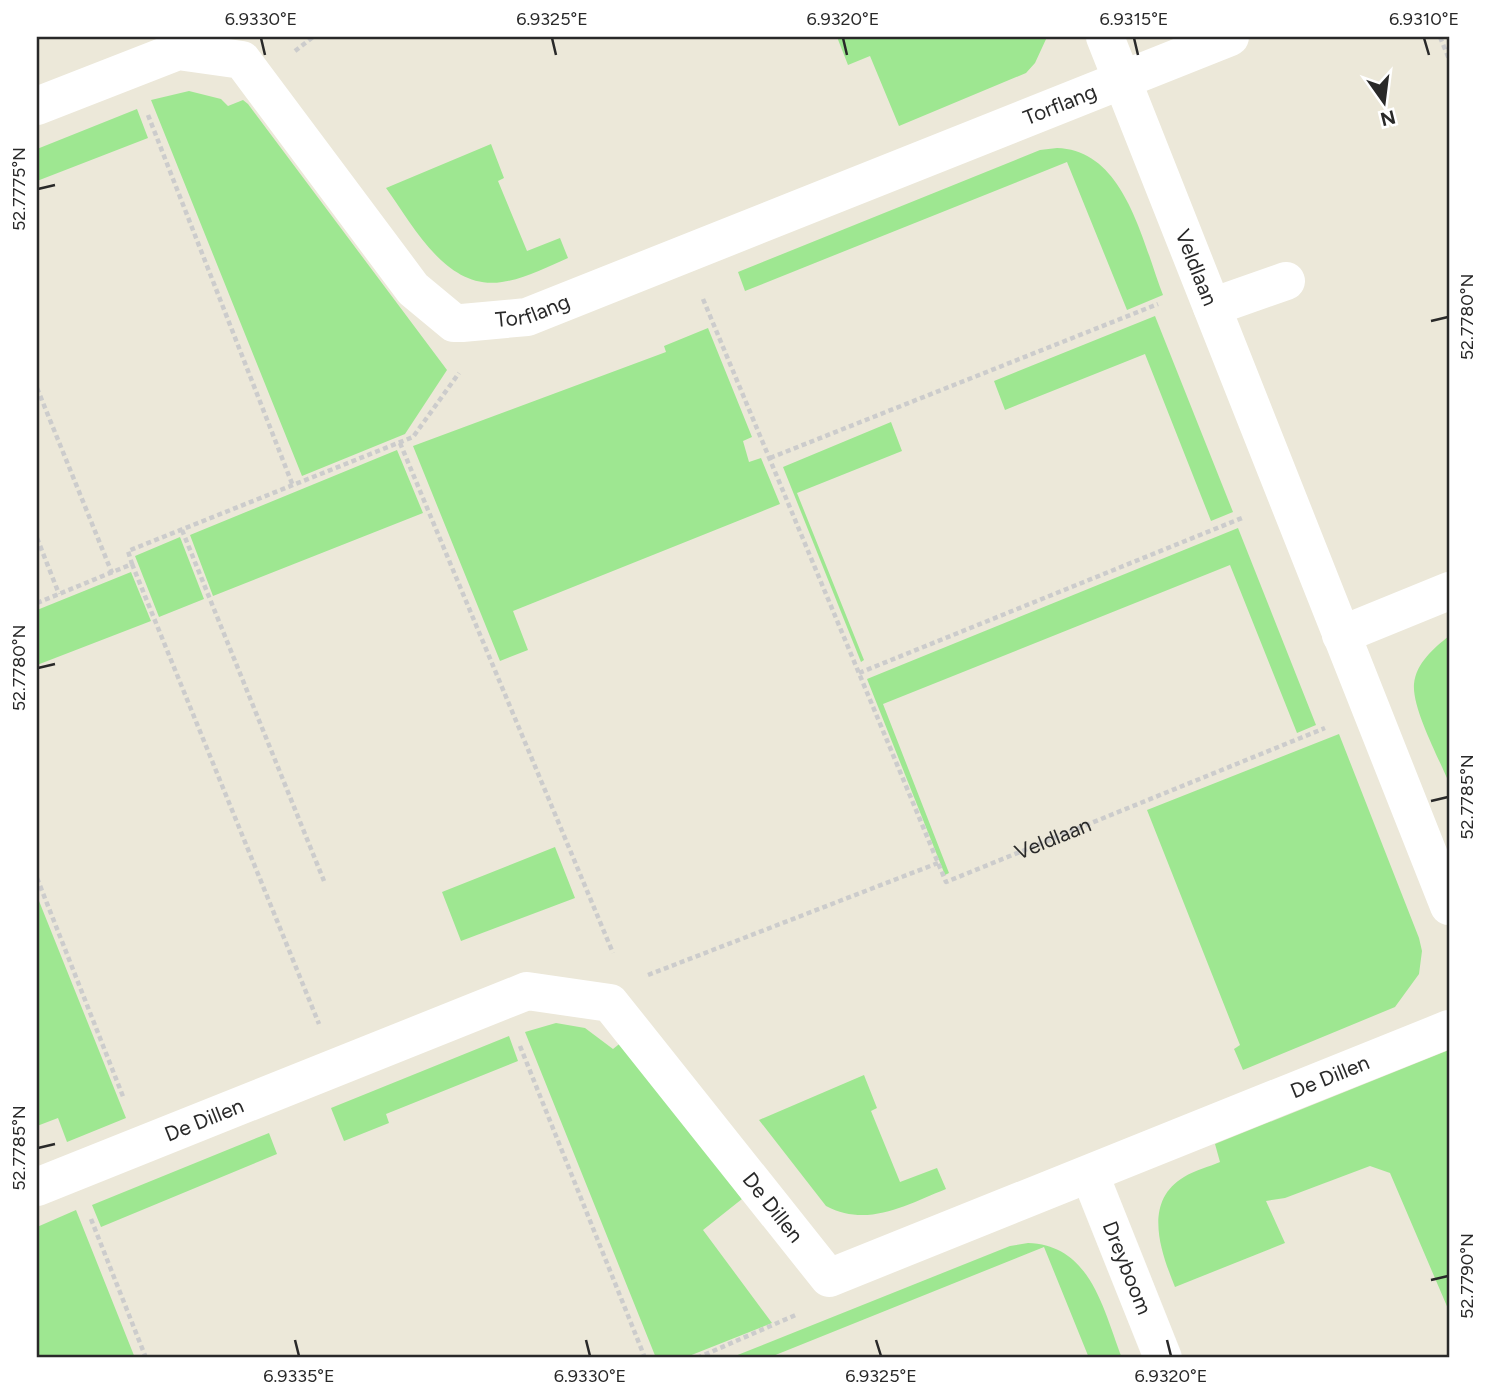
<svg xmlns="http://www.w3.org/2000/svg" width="1486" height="1395" font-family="Figtree,sans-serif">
<rect width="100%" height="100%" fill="#ece8d9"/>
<path fill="#9ee791" d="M 837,37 L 1047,37 L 1035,63 L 1026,73 L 899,126 L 870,56 L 848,65 Z
M 189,91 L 221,99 L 228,106 L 243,100 L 248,104 L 447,370 L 405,434 L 302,476 L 151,100 Z
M 137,109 L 148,138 L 37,181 L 37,149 Z
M 491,144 L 504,178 L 498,181 L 527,251 L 560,238 L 568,258 C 547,267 525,279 502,282 C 446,291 413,225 386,188 Z
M 1057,148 C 1125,150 1142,241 1163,295 L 1127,310 L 1067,162 L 745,291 L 738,272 L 1040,150 Z
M 1155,316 L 1233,512 L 1211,521 L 1145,354 L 1005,410 L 994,381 Z
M 708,328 L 752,437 L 743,441 L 749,462 L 761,458 L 780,504 L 513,611 L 528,650 L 500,661 L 413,446 L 666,352 L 664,346 Z
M 891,422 L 902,451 L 797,493 L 864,660 L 861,662 L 783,467 Z
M 397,450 L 423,513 L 213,596 L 190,535 Z
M 1238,528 L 1316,725 L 1297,733 L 1230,565 L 883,704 L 949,873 L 945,875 L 867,679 Z
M 180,537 L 204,599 L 159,617 L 135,556 Z
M 131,572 L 151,621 L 37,665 L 37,610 Z
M 1449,636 L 1449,783 C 1439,758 1412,709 1414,684 C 1416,663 1434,648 1449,636 Z
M 1339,734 L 1419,938 L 1422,951 L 1419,974 L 1395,1007 L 1243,1070 L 1234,1049 L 1240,1045 L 1147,810 Z
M 555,847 L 575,898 L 461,941 L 442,892 Z
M 37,896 L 126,1118 L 67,1142 L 58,1118 L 37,1126 Z
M 556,1023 L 585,1028 L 613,1049 L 623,1041 L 742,1199 L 703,1230 L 772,1323 L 684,1358 L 656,1358 L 525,1032 Z
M 509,1036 L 518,1061 L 386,1114 L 389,1123 L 344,1141 L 331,1108 Z
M 1449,1050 L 1449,1311 L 1390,1173 L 1370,1166 L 1285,1198 L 1266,1201 L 1285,1243 L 1175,1287 C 1161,1252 1142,1202 1184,1177 C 1195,1170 1209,1167 1220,1162 L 1215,1144 Z
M 864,1075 L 877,1108 L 871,1111 L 900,1182 L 937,1168 L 946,1189 C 906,1205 868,1228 826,1206 L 759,1120 Z
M 269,1133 L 277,1154 L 101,1227 L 92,1205 Z
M 76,1210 L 135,1358 L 37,1358 L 37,1227 Z
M 1028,1243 C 1091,1245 1103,1309 1122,1358 L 1089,1358 L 1044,1247 L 768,1358 L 730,1358 L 1010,1246 Z"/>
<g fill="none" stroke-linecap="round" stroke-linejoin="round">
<g stroke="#ccc" stroke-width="4.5" stroke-dasharray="5 3.5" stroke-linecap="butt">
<path d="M 1440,37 L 1449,59"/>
<path d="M 295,51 L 313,37"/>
<path d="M 148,115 L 293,486"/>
<path id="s1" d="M 703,299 L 946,882 L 1325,728"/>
<path d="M 37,388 L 112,573"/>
<path d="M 400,443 L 613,953"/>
<path d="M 770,458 L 1158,304"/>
<path d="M 182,530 L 324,881"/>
<path d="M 37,538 L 59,594"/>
<path d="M 132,564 L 319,1024"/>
<path d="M 37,603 L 132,564 L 128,551 L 413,437 L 459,373"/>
<path d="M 859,673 L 1242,518"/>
<path d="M 37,878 L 124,1099"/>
<path d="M 648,975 L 938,863"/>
<path d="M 520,1046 L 645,1358"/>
<path d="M 91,1219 L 146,1358"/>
<path d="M 697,1358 L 798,1314"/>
</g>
<g stroke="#fff" stroke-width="38">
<path id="s2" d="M 1105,37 L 1449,906"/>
<path id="s3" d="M 37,106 L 178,51 L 242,60 L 413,289 L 454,323 L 462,323 L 527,317 L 1230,37"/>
<path d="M 1212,307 L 1286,281"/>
<path d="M 1341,635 L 1449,591"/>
<path id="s4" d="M 1090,1175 L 1163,1358"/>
<path id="s5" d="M 37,1187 L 527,991 L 610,1003 L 829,1278 L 1449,1029"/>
</g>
</g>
<path fill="none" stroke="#292929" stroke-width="2.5" d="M 261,38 L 265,55M 552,38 L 556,55M 843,38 L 847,55M 1134,38 L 1138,55M 1424,38 L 1429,55M 38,189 L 55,185M 1431,321 L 1448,317M 38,668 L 55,664M 1431,801 L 1448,797M 38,1148 L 55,1144M 1431,1280 L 1448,1276M 295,1340 L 299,1356M 586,1340 L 590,1356M 876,1340 L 881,1356M 1167,1340 L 1171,1356"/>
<g text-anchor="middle" stroke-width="6" stroke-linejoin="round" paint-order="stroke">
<g font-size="21" fill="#292929" stroke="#fff">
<text dy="7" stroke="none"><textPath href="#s3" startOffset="1202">Torflang</textPath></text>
<text dy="7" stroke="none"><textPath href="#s2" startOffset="248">Veldlaan</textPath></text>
<text dy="7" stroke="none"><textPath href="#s3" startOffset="635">Torflang</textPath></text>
<text dy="7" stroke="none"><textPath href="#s1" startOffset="747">Veldlaan</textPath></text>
<text dy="7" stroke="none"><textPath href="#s5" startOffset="1503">De Dillen</textPath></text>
<text dy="7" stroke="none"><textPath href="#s5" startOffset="180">De Dillen</textPath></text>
<text dy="7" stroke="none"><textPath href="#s5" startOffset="873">De Dillen</textPath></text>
<text dy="7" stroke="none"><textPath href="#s4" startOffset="100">Dreyboom</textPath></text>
</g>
</g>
<rect width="1486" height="1395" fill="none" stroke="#ffffff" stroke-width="77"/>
<g transform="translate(1384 102) rotate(166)" stroke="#ffffff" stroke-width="5" paint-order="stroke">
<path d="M0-5L12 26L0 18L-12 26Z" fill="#292929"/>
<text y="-10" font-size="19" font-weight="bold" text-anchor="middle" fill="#292929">N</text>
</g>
<rect x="38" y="38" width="1410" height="1318" fill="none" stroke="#292929" stroke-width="2.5"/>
<g font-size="18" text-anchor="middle" fill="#292929">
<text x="261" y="25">6.9330°E</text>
<text x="552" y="25">6.9325°E</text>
<text x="843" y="25">6.9320°E</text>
<text x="1134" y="25">6.9315°E</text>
<text x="1424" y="25">6.9310°E</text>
<text transform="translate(19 189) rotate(-90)" y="6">52.7775°N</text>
<text transform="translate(1467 317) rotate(-90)" y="6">52.7780°N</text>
<text transform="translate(19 668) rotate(-90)" y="6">52.7780°N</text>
<text transform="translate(1467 797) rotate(-90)" y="6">52.7785°N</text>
<text transform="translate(19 1148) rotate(-90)" y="6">52.7785°N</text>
<text transform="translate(1467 1276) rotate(-90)" y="6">52.7790°N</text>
<text x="299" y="1382">6.9335°E</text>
<text x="590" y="1382">6.9330°E</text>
<text x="881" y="1382">6.9325°E</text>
<text x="1171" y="1382">6.9320°E</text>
</g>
</svg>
